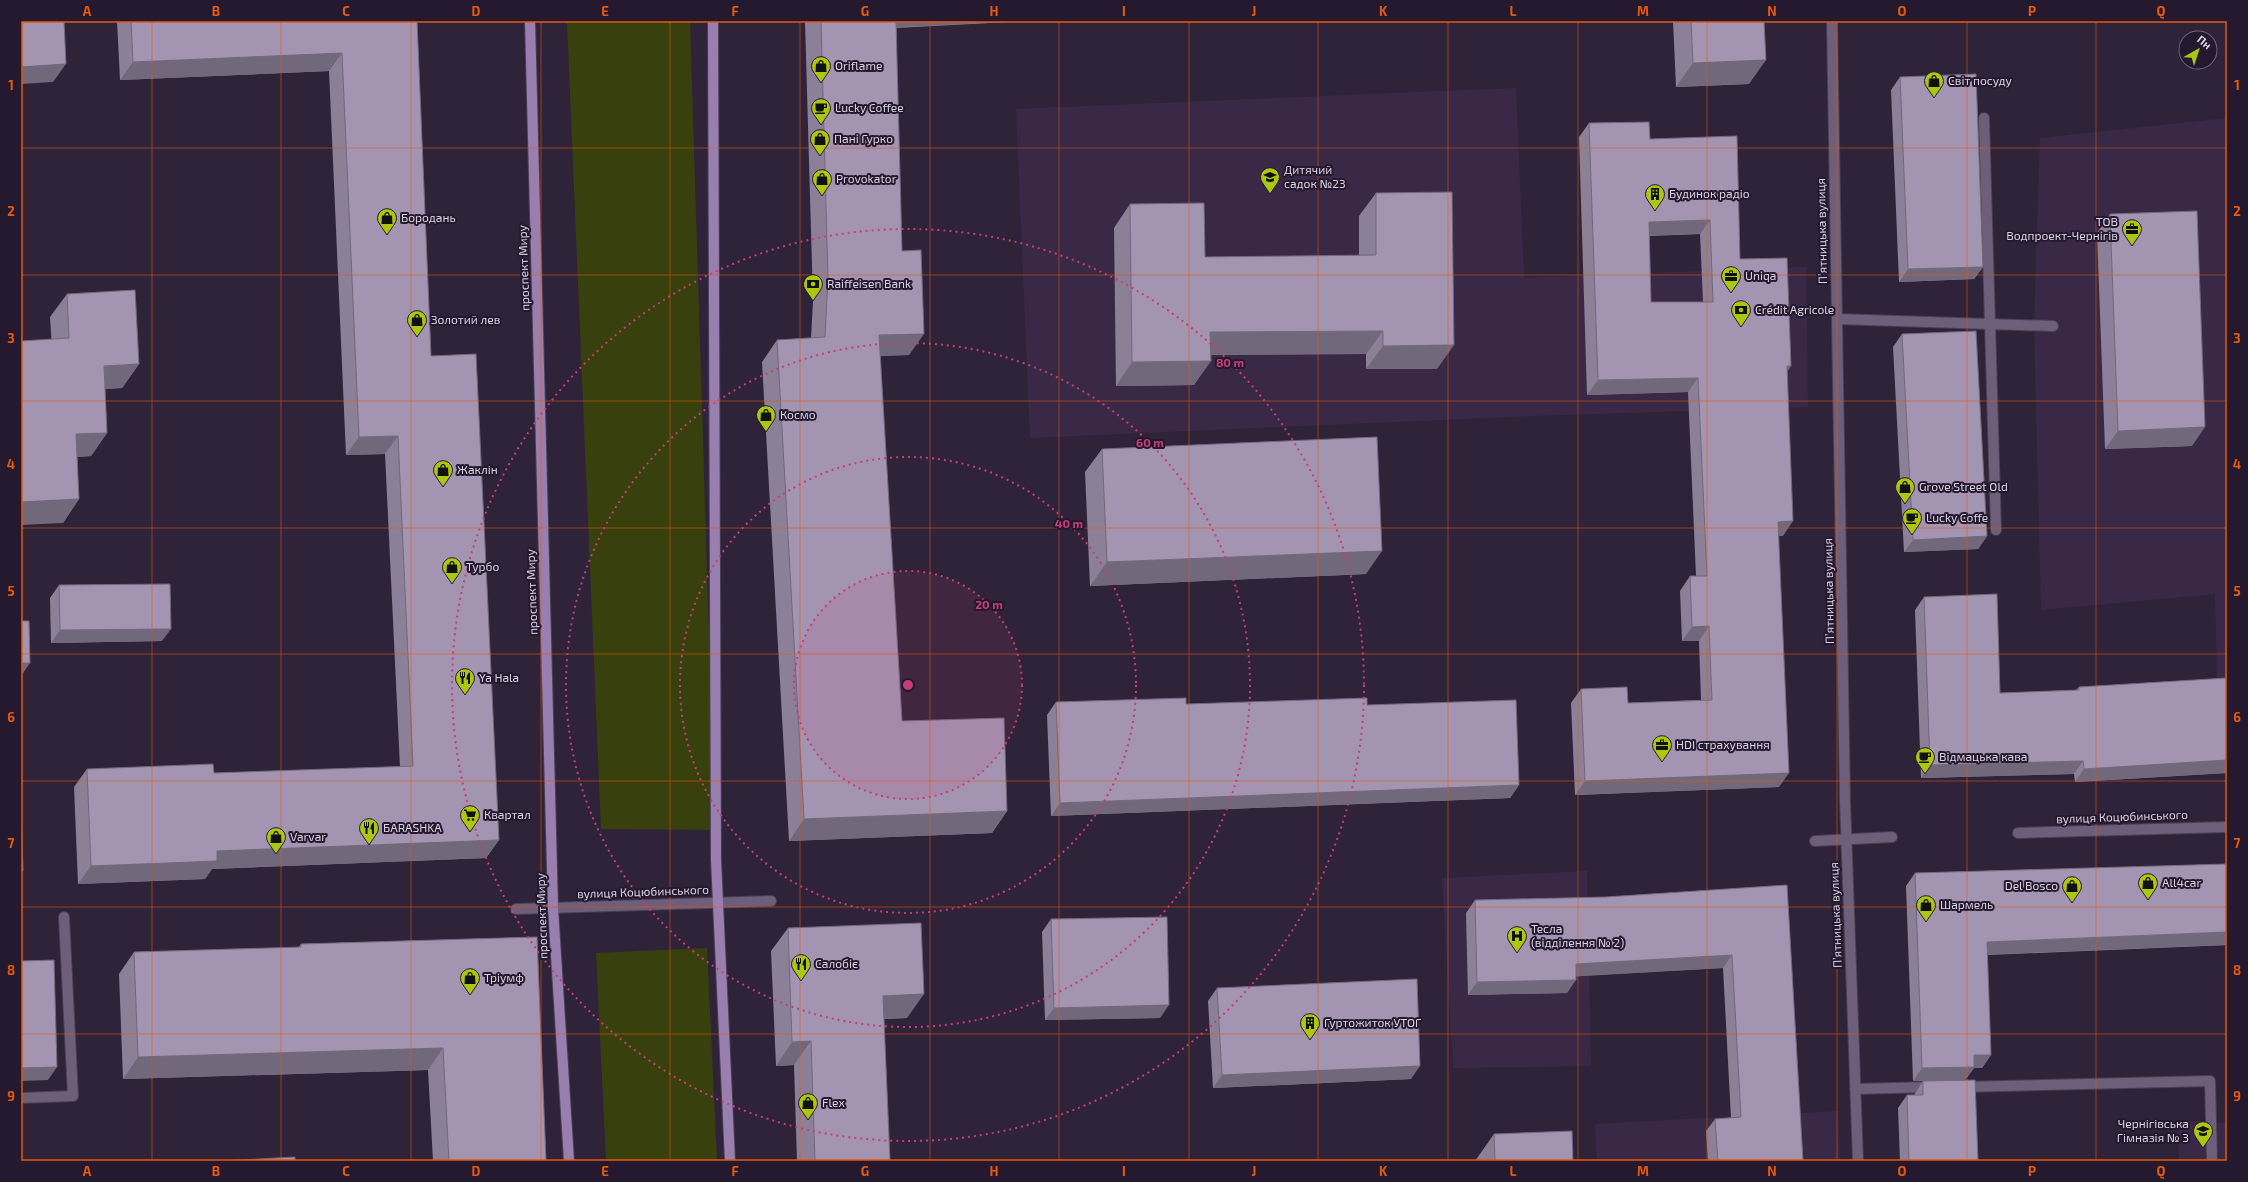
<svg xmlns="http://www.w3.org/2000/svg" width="2248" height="1182" font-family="'Exo 2',sans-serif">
<rect width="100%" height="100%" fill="#2f233a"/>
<path fill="#392946" d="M 1516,88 L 1524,278 L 1806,267 L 1808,407 L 1531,416 L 1030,438 L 1016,109 Z
M 2227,118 L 2227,702 L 2217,677 L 2215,594 L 2041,610 L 2034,326 L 2040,138 Z
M 1587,871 L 1591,1066 L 1453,1068 L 1442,878 Z
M 1838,1111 L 1840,1161 L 1597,1161 L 1595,1124 Z
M 2177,1120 L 2227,1123 L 2227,1161 L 2179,1161 Z"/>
<path fill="#38410d" d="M 567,21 L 690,21 L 715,830 L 601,829 Z
M 707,948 L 717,1161 L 606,1161 L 596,953 Z"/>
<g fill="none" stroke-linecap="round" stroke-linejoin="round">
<defs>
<path id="minor" d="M 1832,21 L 1845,801 L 1858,1161
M 1984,118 L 1996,530
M 1837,319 L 2053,326
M 2018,833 L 2227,827
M 1815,841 L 1892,837
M 516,909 L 771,901
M 1962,1087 L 2210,1081 L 2212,1161
M 1855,1089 L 1930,1087
M 21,1098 L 73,1096 L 64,917"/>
<path id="major" d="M 530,21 L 553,908 L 569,1161
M 713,21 L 716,860 L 730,1161"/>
</defs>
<use href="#minor" stroke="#4a3f53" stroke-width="12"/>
<use href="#major" stroke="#4a3f53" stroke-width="12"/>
<use href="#minor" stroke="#6d5f7a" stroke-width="10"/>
<use href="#major" stroke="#997fb0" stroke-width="10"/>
</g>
<path fill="#8c7f98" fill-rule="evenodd" d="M 117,21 L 417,21 L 431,356 L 499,840 L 486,858 L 212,869 L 205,879 L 78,884 L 74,787 L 87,769 L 214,773 L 400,767 L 385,454 L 346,455 L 329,71 L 120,80 Z
M 805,21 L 1029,21 L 896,28 L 902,251 L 909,355 L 880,356 L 902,721 L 1007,811 L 992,833 L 789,841 L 762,362 L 777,340 L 811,338 L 813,301 Z
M 1673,21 L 1764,21 L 1749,84 L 1676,87 Z
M 1900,77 L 1983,267 L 1974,279 L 1899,282 L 1891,90 Z
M 1589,123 L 1650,139 L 1740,259 L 1787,372 L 1783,536 L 1779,536 L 1779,787 L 1575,795 L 1571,703 L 1581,689 L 1628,703 L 1701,700 L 1699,641 L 1682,641 L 1680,591 L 1690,576 L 1696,576 L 1688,392 L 1587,395 L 1579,137 ZM 1700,234 L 1703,302 L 1651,302 L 1649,236 Z
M 1376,193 L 1437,369 L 1366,369 L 1366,354 L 1211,355 L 1194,385 L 1116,386 L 1114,228 L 1130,204 L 1205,257 L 1359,256 L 1359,216 Z
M 2110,214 L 2192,446 L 2105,449 L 2097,233 Z
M 67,294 L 139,364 L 122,388 L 105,389 L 107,433 L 91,456 L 77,457 L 79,499 L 63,523 L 50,317 Z
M 1902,334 L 1987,536 L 1978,549 L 1904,552 L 1893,347 Z
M 1102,449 L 1366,574 L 1090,586 L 1085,472 Z
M 59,585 L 162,641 L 51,643 L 50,598 Z
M 1924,597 L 2000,693 L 2076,690 L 2079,687 L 2227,678 L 2227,773 L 2075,782 L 2074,774 L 1921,778 L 1915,610 Z
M 1056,702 L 1186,704 L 1367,705 L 1519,785 L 1510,798 L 1051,816 L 1047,715 Z
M 2227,864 L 2227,945 L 1987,955 L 1991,1055 L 1982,1068 L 1974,1068 L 1965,1080 L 1913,1081 L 1906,886 L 1915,873 Z
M 1787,885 L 1803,1161 L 1708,1161 L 1706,1131 L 1715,1119 L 1731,1118 L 1723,968 L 1576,976 L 1567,993 L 1468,995 L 1466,913 L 1475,900 L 1606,897 Z
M 1051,919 L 1160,1018 L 1045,1020 L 1042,932 Z
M 788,928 L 907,1018 L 884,1019 L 890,1161 L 797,1161 L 794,1065 L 776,1066 L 771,951 Z
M 537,937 L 546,1161 L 433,1161 L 428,1070 L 123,1079 L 119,974 L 134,952 L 298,948 L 301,944 Z
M 1217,988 L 1411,1079 L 1213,1088 L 1208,1001 Z
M 1923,1081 L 1978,1161 L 1900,1161 L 1898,1108 L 1907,1095 L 1914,1095 Z
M 1494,1134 L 1573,1161 L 1475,1161 Z"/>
<path fill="#72687c" d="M 885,21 L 1029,21 L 880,28 Z
M 342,53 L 329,71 L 120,80 L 133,62 Z
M 1766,60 L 1749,84 L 1676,87 L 1693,63 Z
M 66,64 L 53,82 L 21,84 L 21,67 Z
M 1710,220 L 1700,234 L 1639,236 L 1649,222 Z
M 1983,267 L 1974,279 L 1899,282 L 1908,269 Z
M 1383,331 L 1366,354 L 1194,355 L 1210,332 Z
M 924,334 L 909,355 L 864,356 L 879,335 Z
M 1454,345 L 1437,369 L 1366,369 L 1383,346 Z
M 1211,361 L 1194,385 L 1116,386 L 1132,362 Z
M 139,364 L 122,388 L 87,390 L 104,366 Z
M 1787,366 L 1791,366 L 1781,381 Z
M 1698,378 L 1688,392 L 1587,395 L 1598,380 Z
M 2205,427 L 2192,446 L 2105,449 L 2118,431 Z
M 107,433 L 91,456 L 59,458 L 76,434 Z
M 398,436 L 385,454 L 346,455 L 359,437 Z
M 79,499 L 63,523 L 21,525 L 21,502 Z
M 1793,521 L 1783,536 L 1768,536 L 1778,522 Z
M 1987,536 L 1978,549 L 1904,552 L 1913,540 Z
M 1382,551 L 1366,574 L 1090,586 L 1107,562 Z
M 1709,626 L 1699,641 L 1682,641 L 1692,627 Z
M 171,629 L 162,641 L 51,643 L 60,630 Z
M 21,663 L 30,663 L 21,676 Z
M 2227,760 L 2227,773 L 2075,782 L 2084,769 Z
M 2083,761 L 2074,774 L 1921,778 L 1930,765 Z
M 1789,773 L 1779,787 L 1575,795 L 1585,781 Z
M 1519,785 L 1510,798 L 1051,816 L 1060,803 Z
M 1007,811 L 992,833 L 789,841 L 804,819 Z
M 499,840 L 486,858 L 212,869 L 205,879 L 78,884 L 91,866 L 217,851 Z
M 2227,932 L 2227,945 L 1978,955 L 1987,942 Z
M 1732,955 L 1723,968 L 1567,977 L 1576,964 Z
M 1576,980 L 1567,993 L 1468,995 L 1477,982 Z
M 924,994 L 907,1018 L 867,1020 L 883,996 Z
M 1169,1005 L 1160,1018 L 1045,1020 L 1054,1008 Z
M 811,1041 L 794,1065 L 776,1066 L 792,1042 Z
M 443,1048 L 428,1070 L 123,1079 L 138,1057 Z
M 1974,1055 L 1991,1055 L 1982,1068 L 1974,1068 L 1965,1080 L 1913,1081 L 1922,1068 Z
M 1420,1066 L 1411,1079 L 1213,1088 L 1222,1075 Z
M 57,1067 L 48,1080 L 21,1081 L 21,1068 Z"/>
<path fill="#a394b1" stroke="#72687c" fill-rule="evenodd" d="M 21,21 L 64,21 L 66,64 L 21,67 Z
M 131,21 L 417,21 L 431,356 L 476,354 L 499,840 L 217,851 L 217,861 L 91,866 L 87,769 L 213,764 L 214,773 L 413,766 L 398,436 L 359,437 L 342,53 L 133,62 Z
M 821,21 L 896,21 L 902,251 L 921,250 L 924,334 L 879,335 L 902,721 L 1004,718 L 1007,811 L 804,819 L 777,340 L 825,337 L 828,279 Z
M 1691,21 L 1764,21 L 1766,60 L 1693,63 Z
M 1976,74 L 1983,267 L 1908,269 L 1900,77 Z
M 1649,122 L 1650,139 L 1737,136 L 1740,259 L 1787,258 L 1791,366 L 1787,366 L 1793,521 L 1778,522 L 1789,773 L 1585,781 L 1581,689 L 1627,687 L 1628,703 L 1712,700 L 1709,626 L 1692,627 L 1690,576 L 1707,576 L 1698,378 L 1598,380 L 1589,123 ZM 1710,220 L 1713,302 L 1651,302 L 1649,222 Z
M 1452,192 L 1454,345 L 1383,346 L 1383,331 L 1210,332 L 1211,361 L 1132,362 L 1130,204 L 1204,203 L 1205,257 L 1376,255 L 1376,193 Z
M 2197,211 L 2205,427 L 2118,431 L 2110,214 Z
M 135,290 L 139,364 L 104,366 L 107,433 L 76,434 L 79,499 L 21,502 L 21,341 L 69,338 L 67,294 Z
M 1976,331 L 1987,536 L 1913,540 L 1902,334 Z
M 1377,437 L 1382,551 L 1107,562 L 1102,449 Z
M 170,584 L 171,629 L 60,630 L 59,585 Z
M 1997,594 L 2000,693 L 2079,690 L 2079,687 L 2227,678 L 2227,760 L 2084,769 L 2083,761 L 1930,765 L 1924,597 Z
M 21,621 L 29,621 L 30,663 L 21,663 Z
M 1186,698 L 1186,704 L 1367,698 L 1367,705 L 1516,700 L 1519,785 L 1060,803 L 1056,702 Z
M 21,810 L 23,871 L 21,871 Z
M 2227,864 L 2227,932 L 1987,942 L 1991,1055 L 1974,1055 L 1974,1067 L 1922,1068 L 1915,873 Z
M 1787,885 L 1803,1161 L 1718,1161 L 1715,1119 L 1741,1117 L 1732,955 L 1576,964 L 1576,980 L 1477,982 L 1475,900 L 1606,897 Z
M 1167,917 L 1169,1005 L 1054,1008 L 1051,919 Z
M 921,923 L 924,994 L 883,996 L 890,1161 L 815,1161 L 811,1041 L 792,1042 L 788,928 Z
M 537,937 L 546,1161 L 449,1161 L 443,1048 L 138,1057 L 134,952 L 301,947 L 301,944 Z
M 54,960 L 57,1067 L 21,1068 L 21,961 Z
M 1417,979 L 1420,1066 L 1222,1075 L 1217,988 Z
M 1975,1080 L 1978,1161 L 1909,1161 L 1907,1095 L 1923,1095 L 1923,1081 Z
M 1572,1131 L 1573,1161 L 1495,1161 L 1494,1134 Z
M 295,1157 L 295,1161 L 223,1161 Z"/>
<path fill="none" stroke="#e8590c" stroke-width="1" stroke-opacity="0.55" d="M 152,21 L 152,1161M 281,21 L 281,1161M 411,21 L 411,1161M 541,21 L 541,1161M 670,21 L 670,1161M 800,21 L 800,1161M 930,21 L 930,1161M 1059,21 L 1059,1161M 1189,21 L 1189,1161M 1318,21 L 1318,1161M 1448,21 L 1448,1161M 1578,21 L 1578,1161M 1707,21 L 1707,1161M 1837,21 L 1837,1161M 1967,21 L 1967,1161M 2096,21 L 2096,1161M 21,148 L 2227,148M 21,275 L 2227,275M 21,401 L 2227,401M 21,528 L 2227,528M 21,654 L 2227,654M 21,781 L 2227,781M 21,907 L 2227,907M 21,1034 L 2227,1034"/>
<circle cx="908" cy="685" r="114" fill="#c73e76" fill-opacity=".12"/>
<g fill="none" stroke="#c73e76" stroke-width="2" stroke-dasharray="2 4">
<circle cx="908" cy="685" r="114"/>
<circle cx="908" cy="685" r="228"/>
<circle cx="908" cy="685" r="342"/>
<circle cx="908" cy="685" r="456"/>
</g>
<defs>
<symbol id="shop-pin" viewBox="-11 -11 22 30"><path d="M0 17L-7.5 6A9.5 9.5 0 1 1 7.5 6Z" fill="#adc60e" stroke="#251930"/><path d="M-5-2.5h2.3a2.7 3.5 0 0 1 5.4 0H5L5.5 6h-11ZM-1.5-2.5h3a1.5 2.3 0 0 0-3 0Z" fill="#111"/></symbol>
<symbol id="cafe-pin" viewBox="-11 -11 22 30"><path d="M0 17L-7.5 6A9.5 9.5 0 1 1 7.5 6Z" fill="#adc60e" stroke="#251930"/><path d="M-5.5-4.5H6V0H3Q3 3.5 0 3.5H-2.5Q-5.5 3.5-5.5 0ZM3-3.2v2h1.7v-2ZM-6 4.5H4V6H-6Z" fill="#111"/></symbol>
<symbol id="school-pin" viewBox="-11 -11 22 30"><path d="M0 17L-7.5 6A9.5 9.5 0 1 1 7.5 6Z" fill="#adc60e" stroke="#251930"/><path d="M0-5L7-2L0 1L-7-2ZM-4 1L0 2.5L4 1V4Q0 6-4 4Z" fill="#111"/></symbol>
<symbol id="building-pin" viewBox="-11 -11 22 30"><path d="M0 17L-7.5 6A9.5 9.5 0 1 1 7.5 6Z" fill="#adc60e" stroke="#251930"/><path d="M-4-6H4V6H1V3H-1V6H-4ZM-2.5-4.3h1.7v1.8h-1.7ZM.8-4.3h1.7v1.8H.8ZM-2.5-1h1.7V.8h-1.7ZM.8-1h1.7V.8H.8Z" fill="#111"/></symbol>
<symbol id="office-pin" viewBox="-11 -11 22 30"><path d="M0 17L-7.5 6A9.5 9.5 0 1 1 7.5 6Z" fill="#adc60e" stroke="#251930"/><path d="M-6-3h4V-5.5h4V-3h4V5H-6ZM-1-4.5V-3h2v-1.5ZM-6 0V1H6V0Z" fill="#111"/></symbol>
<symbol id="bank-pin" viewBox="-11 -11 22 30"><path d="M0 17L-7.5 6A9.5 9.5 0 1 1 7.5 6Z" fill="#adc60e" stroke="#251930"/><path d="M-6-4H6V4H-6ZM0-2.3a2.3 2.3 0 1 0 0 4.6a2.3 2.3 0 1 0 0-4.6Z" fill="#111"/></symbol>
<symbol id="restaurant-pin" viewBox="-11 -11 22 30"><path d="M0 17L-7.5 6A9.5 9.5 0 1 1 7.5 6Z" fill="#adc60e" stroke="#251930"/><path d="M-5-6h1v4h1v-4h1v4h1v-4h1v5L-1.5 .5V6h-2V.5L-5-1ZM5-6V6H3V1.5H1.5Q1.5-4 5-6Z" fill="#111"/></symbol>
<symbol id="supermarket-pin" viewBox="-11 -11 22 30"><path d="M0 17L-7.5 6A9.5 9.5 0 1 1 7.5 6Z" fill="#adc60e" stroke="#251930"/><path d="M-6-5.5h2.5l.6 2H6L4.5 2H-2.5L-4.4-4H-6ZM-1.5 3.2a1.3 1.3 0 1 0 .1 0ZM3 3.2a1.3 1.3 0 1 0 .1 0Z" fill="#111"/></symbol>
<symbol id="hospital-pin" viewBox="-11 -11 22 30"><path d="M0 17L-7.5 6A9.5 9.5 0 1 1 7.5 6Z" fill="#adc60e" stroke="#251930"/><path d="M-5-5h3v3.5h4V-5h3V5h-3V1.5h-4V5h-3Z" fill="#111"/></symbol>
</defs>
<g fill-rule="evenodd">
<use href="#shop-pin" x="810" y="55" width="22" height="30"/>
<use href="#shop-pin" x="1923" y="70" width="22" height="30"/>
<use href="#cafe-pin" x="810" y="97" width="22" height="30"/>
<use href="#shop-pin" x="809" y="128" width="22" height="30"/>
<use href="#school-pin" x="1259" y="166" width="22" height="30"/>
<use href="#shop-pin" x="811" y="168" width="22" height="30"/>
<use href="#building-pin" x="1644" y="183" width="22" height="30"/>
<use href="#shop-pin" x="376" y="207" width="22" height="30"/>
<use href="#office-pin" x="2121" y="218" width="22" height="30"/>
<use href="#office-pin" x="1720" y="265" width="22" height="30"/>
<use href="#bank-pin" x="802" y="273" width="22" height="30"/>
<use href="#bank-pin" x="1730" y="299" width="22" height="30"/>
<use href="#shop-pin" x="406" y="309" width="22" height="30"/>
<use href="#shop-pin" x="755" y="404" width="22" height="30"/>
<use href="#shop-pin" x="432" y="459" width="22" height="30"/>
<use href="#shop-pin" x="1894" y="476" width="22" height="30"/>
<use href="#cafe-pin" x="1901" y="507" width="22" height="30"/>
<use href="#shop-pin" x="441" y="556" width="22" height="30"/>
<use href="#restaurant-pin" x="454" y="667" width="22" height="30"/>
<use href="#office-pin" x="1651" y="734" width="22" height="30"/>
<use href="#cafe-pin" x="1914" y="746" width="22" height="30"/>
<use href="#supermarket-pin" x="459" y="804" width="22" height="30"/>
<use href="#restaurant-pin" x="358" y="817" width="22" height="30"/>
<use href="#shop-pin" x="265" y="826" width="22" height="30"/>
<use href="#shop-pin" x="2137" y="872" width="22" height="30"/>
<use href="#shop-pin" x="2061" y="875" width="22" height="30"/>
<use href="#shop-pin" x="1915" y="894" width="22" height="30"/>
<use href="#hospital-pin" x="1506" y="925" width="22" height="30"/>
<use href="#restaurant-pin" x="790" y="953" width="22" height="30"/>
<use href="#shop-pin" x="459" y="967" width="22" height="30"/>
<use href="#building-pin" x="1299" y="1012" width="22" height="30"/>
<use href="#shop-pin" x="797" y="1092" width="22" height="30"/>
<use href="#school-pin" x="2192" y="1120" width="22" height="30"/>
</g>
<g text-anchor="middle" stroke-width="4" stroke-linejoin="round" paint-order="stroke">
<g font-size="12" fill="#dbd4e3" stroke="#251930" text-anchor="start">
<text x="835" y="70">Oriflame</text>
<text x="1948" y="85">Світ посуду</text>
<text x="835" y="112">Lucky Coffee</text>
<text x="834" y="143">Пані Гурко</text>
<text x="1284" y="174">Дитячий<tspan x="1284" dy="14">садок №23</tspan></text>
<text x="836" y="183">Provokator</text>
<text x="1669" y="198">Будинок радіо</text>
<text x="401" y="222">Бородань</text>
<text x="2118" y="226" text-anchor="end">ТОВ<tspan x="2118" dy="14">Водпроект-Чернігів</tspan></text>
<text x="1745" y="280">Uniqa</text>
<text x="827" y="288">Raiffeisen Bank</text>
<text x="1755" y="314">Crédit Agricole</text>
<text x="431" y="324">Золотий лев</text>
<text x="780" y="419">Космо</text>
<text x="457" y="474">Жаклін</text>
<text x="1919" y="491">Grove Street Old</text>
<text x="1926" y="522">Lucky Coffe</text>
<text x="466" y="571">Турбо</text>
<text x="479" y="682">Ya Hala</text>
<text x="1676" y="749">HDI страхування</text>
<text x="1939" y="761">Відмацька кава</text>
<text x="484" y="819">Квартал</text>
<text x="383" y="832">БАRASHKA</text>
<text x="290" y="841">Varvar</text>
<text x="2162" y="887">All4car</text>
<text x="2058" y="890" text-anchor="end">Del Bosco</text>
<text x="1940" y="909">Шармель</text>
<text x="1531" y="933">Тесла<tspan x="1531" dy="14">(відділення № 2)</tspan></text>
<text x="815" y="968">Салобіє</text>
<text x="484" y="982">Тріумф</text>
<text x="1324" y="1027">Гуртожиток УТОГ</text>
<text x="822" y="1107">Flex</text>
<text x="2189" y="1128" text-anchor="end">Чернігівська<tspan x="2189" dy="14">Гімназія № 3</tspan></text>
</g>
<g font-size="12" fill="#dbd4e3" stroke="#251930">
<text transform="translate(1822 231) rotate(-91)" y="4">Пʼятницька вулиця</text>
<text transform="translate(524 268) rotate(-92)" y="4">проспект Миру</text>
<text transform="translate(1829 591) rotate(-91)" y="4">Пʼятницька вулиця</text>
<text transform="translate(532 592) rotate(-92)" y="4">проспект Миру</text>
<text transform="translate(2122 817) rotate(-2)" y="4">вулиця Коцюбинського</text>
<text transform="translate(643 892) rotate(-2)" y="4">вулиця Коцюбинського</text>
<text transform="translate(1836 915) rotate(-92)" y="4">Пʼятницька вулиця</text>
<text transform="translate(542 916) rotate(-92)" y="4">проспект Миру</text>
</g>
</g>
<circle cx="908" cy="685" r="6" fill="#c73e76" stroke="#251930" stroke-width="2"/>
<g font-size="12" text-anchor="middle" font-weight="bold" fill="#c73e76" stroke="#251930" stroke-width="4" stroke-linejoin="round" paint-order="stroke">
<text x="1230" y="367">80 m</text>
<text x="1150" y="447">60 m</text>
<text x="1069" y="528">40 m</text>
<text x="989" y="609">20 m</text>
</g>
<rect width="2248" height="1182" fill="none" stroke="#251930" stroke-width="44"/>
<g transform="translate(2198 50) rotate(39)"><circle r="19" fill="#251930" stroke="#6e6478"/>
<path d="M0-3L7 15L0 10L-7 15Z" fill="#adc60e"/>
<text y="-6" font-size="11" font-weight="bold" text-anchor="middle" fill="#dbd4e3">Пн</text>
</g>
<rect x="22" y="22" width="2204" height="1138" fill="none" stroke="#e8590c" stroke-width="1.5"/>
<g font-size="13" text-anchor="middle" font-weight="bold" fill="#e8590c">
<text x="87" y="16">A</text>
<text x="216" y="16">B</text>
<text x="346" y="16">C</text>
<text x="476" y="16">D</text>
<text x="605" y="16">E</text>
<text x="735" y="16">F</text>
<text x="865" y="16">G</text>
<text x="994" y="16">H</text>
<text x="1124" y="16">I</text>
<text x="1254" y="16">J</text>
<text x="1383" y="16">K</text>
<text x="1513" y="16">L</text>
<text x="1643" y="16">M</text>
<text x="1772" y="16">N</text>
<text x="1902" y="16">O</text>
<text x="2032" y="16">P</text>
<text x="2161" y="16">Q</text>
<text x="11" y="90">1</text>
<text x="2237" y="90">1</text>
<text x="11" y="216">2</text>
<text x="2237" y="216">2</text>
<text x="11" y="343">3</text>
<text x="2237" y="343">3</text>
<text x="11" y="469">4</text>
<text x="2237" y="469">4</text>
<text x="11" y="596">5</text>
<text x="2237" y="596">5</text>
<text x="11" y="722">6</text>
<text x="2237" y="722">6</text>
<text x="11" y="848">7</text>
<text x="2237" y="848">7</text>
<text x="11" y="975">8</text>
<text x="2237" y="975">8</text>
<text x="11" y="1101">9</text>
<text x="2237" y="1101">9</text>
<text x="87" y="1176">A</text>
<text x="216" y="1176">B</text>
<text x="346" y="1176">C</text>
<text x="476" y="1176">D</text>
<text x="605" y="1176">E</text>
<text x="735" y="1176">F</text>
<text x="865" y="1176">G</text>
<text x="994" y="1176">H</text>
<text x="1124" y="1176">I</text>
<text x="1254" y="1176">J</text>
<text x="1383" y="1176">K</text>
<text x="1513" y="1176">L</text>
<text x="1643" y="1176">M</text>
<text x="1772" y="1176">N</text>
<text x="1902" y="1176">O</text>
<text x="2032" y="1176">P</text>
<text x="2161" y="1176">Q</text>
</g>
</svg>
